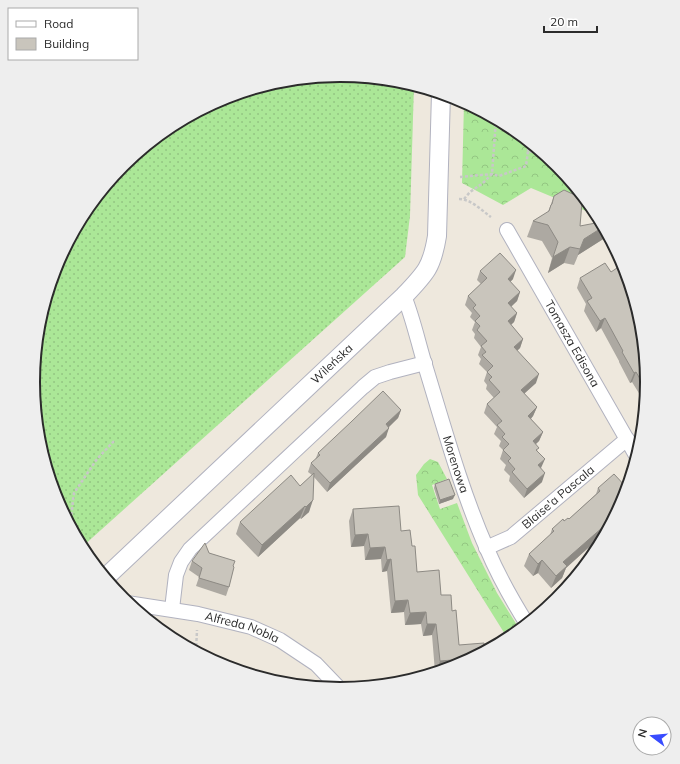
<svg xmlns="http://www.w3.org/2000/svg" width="680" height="764" font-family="Mulish,sans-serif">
<defs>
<pattern id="grass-dots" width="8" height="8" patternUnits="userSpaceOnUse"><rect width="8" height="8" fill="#abe797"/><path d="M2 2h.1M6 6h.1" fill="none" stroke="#93c682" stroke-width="1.8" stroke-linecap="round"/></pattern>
<pattern id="forest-crowns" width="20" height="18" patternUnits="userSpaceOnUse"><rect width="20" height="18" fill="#abe797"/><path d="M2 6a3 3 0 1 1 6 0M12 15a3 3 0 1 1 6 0" fill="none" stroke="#93c682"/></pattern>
</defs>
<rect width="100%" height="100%" fill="#eee8dd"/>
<path fill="url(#grass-dots)" d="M 340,75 L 400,81 L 414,85 L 410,216 L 405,257 L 82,547 L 56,499 L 39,442 L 33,382 L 39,322 L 56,264 L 85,211 L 123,165 L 170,127 L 223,98 L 280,81 Z"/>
<path fill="url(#forest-crowns)" d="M 464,102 L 511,127 L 557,165 L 598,216 L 531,188 L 503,205 L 462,183 Z
M 430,459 L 438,462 L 447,479 L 432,485 L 440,509 L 457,503 L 472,543 L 497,593 L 520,630 L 508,639 L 418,495 L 416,475 L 424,464 Z"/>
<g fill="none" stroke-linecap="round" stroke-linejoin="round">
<defs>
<g id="minor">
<path id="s1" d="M 507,230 L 637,457"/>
<path id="s2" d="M 404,296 C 413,318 418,342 425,365 C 444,427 461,490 487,549 C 498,575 512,600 527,624"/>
<path id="s3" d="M 486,548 L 511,537 L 627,439"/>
<path id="s4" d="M 127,603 L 198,614 L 251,627 L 280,640 L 316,664 L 340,689"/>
<path d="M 172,609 L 176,575 L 181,562 L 190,549 L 363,387 L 375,377 L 390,372 L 425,363"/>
</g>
<g id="tertiary">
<path id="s5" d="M 105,578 L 404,296 C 426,273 432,267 437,236 L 441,93"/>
</g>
</defs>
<use href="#minor" stroke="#b1b2bf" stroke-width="16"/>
<use href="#tertiary" stroke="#b1b2bf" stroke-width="20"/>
<path stroke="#c8c8c8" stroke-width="2.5" stroke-dasharray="3 2" stroke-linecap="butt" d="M 528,151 L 530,142
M 460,177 L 492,174 L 499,176 L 526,166 L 528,151 L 544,154
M 459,199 C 471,199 481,210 491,217
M 464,199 L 470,192 L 483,183 L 492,174 L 496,119
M 70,525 L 74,493 L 97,459 L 115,440
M 192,649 L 195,643
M 196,651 L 197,630"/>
<use href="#minor" stroke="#fff" stroke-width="14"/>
<use href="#tertiary" stroke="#fff" stroke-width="18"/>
</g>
<path fill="#ada9a2" d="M 554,196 L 580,226 L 608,236 L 578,255 L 574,265 L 564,263 L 548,273 L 552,258 L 542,241 L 527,237 L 533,221 L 548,212 Z
M 480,271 L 513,279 L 510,282 L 520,292 L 517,301 L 511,307 L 517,313 L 514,322 L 511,325 L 523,339 L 520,348 L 517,351 L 536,383 L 524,394 L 537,407 L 533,416 L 531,419 L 543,432 L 539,441 L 536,444 L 541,469 L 542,482 L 524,498 L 509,481 L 510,476 L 504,470 L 506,465 L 500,459 L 503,450 L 499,446 L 501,441 L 494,434 L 497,427 L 484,413 L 487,404 L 494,398 L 486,389 L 487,385 L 484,381 L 487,372 L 479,364 L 481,359 L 478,355 L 481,347 L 474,338 L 475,334 L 472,330 L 475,322 L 470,317 L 472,313 L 465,305 L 468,296 L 481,284 L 477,280 Z
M 580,278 L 647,382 L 645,403 L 632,382 L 630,383 L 619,362 L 619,361 L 601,328 L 596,332 L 584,311 L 586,304 L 577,288 Z
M 401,410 L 398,418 L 388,427 L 386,437 L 327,492 L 314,477 L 309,512 L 301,519 L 300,518 L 258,557 L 236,534 L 240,522 L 300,486 L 312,475 L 308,472 L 311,463 L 315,460 L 318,453 Z
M 435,484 L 453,499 L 439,504 L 434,488 Z
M 598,488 L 624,500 L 601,542 L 598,539 L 566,568 L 562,578 L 551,588 L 538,573 L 533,576 L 524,566 L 529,554 L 550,535 L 552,529 L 564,521 L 569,519 L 596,494 Z
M 353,509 L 401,531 L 412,546 L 417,572 L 441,595 L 457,666 L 435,672 L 432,635 L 423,636 L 421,624 L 405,625 L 404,612 L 391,613 L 387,571 L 382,572 L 381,559 L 365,560 L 364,546 L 351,547 L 349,521 Z
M 209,553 L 233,566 L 229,587 L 226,596 L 196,586 L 199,577 L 189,570 L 192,561 Z"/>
<path fill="#8d8a84" d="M 603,227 L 608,235 L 608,236 L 578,255 L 574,265 L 580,249 L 584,239 Z
M 570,247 L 564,263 L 548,273 L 553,257 Z
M 516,270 L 513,279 L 504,288 L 508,279 Z
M 520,292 L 517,301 L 505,312 L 508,303 Z
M 517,313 L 514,322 L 505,330 L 508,321 Z
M 605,318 L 601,328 L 596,332 L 600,321 Z
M 523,339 L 520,348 L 511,356 L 514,347 Z
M 636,372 L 632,382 L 630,383 L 634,373 Z
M 539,374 L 536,383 L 518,399 L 521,390 Z
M 537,407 L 533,416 L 525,425 L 528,416 Z
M 401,410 L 398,418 L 383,433 L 386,424 Z
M 389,428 L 386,437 L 327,492 L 330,483 Z
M 543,432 L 539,441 L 529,450 L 533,441 Z
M 545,459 L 541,468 L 535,474 L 538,465 Z
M 545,473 L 542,482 L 524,498 L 527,489 Z
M 455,495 L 453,499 L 439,504 L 440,500 Z
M 313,500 L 309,512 L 301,519 L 306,507 Z
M 305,506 L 300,518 L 258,557 L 262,545 Z
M 603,527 L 598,539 L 566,568 L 562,578 L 551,588 L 556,576 L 563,562 Z
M 609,528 L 603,538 L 606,530 Z
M 368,534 L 364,546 L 351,547 L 355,535 Z
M 385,547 L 381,559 L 365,560 L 370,548 Z
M 391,559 L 387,571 L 382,572 L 387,560 Z
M 542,560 L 538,573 L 533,576 L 538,564 Z
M 408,600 L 404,612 L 391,613 L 395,601 Z
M 426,612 L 421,624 L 405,625 L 410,613 Z
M 427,624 L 436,624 L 432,635 L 423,636 Z
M 452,660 L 449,668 L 436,672 L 440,661 Z"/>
<path fill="#c9c5bc" stroke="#8d8a84" d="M 564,190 L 579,197 L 582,202 L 580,226 L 601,222 L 603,227 L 584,239 L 580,249 L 570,247 L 553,257 L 558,242 L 548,225 L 533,221 L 549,211 L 551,205 L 552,204 L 554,196 Z
M 500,253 L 516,270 L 508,279 L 520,292 L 508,303 L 517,313 L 508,321 L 523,339 L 514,347 L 539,374 L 521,390 L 537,407 L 528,416 L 543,432 L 533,441 L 539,448 L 536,450 L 545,459 L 538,465 L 545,473 L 527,489 L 512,472 L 515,469 L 508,461 L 511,458 L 503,450 L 509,444 L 502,437 L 505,434 L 497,425 L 502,421 L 487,404 L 500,392 L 489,380 L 492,377 L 487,372 L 493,366 L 482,355 L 486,352 L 481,346 L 487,341 L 477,330 L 480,326 L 475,321 L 480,316 L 473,308 L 476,305 L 468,296 L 487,278 L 480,271 Z
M 605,263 L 611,272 L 617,268 L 624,279 L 626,278 L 630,285 L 641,322 L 647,382 L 646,389 L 636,372 L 634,373 L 622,352 L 623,351 L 605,318 L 600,321 L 587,301 L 592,298 L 580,278 Z
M 383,391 L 401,410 L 386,424 L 389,428 L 330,483 L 311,463 L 320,455 L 318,453 L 351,422 Z
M 314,473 L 313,500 L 306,507 L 305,506 L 262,545 L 240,522 L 291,475 L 300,486 Z
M 614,474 L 627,488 L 624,500 L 609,528 L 606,530 L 603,527 L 563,562 L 567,566 L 556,576 L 542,560 L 538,564 L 529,554 L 554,531 L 552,529 L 563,519 L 564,521 L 568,518 L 569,519 L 600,491 L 598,488 Z
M 449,479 L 455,495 L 440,500 L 435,484 Z
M 399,506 L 401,531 L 410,530 L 412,546 L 415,546 L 417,572 L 439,570 L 441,595 L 451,595 L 452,611 L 456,610 L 459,645 L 484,643 L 485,651 L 457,666 L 453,667 L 452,660 L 440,661 L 436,624 L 427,624 L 426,612 L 410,613 L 408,600 L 395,601 L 391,559 L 387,560 L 385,547 L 370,548 L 368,534 L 355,535 L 353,509 Z
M 205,543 L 209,553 L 235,561 L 233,566 L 234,567 L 229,587 L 199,578 L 202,568 L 192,561 Z"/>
<g text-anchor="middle" stroke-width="3" stroke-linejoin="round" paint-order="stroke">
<g font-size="12" fill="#2b2b2b" stroke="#fff">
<text dy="4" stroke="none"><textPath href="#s1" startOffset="131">Tomasza Edisona</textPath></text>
<text dy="4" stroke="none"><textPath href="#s5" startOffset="312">Wileńska</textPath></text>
<text dy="4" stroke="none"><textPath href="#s2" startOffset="176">Morenowa</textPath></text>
<text dy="4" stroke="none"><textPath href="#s3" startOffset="89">Blaise'a Pascala</textPath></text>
<text dy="4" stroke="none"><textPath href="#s4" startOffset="118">Alfreda Nobla</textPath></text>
</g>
</g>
<path d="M0 0H680V764H0ZM40 382a300 300 0 1 1 600 0a300 300 0 1 1-600 0Z" fill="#eee" fill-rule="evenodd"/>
<path fill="none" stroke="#2b2b2b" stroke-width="2" d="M40 382a300 300 0 1 1 600 0a300 300 0 1 1-600 0Z"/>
<rect x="8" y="8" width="130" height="52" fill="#ffffff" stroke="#aaaaaa"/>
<rect x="16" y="21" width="20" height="6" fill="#ffffff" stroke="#aaaaaa"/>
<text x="44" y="28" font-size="12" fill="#2b2b2b">Road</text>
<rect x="16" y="38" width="20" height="12" fill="#c9c5bc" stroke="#aaaaaa"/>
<text x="44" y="48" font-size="12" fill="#2b2b2b">Building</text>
<g transform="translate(652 736) rotate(286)"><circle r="19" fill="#ffffff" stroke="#aaaaaa"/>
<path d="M0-3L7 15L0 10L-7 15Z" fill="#384cff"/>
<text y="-6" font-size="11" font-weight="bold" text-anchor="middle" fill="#2b2b2b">N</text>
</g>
<path d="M544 26v6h53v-6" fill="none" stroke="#2b2b2b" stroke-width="2"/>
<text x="550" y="26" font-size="12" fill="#2b2b2b" stroke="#ffffff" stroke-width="3" paint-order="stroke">20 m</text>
</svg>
